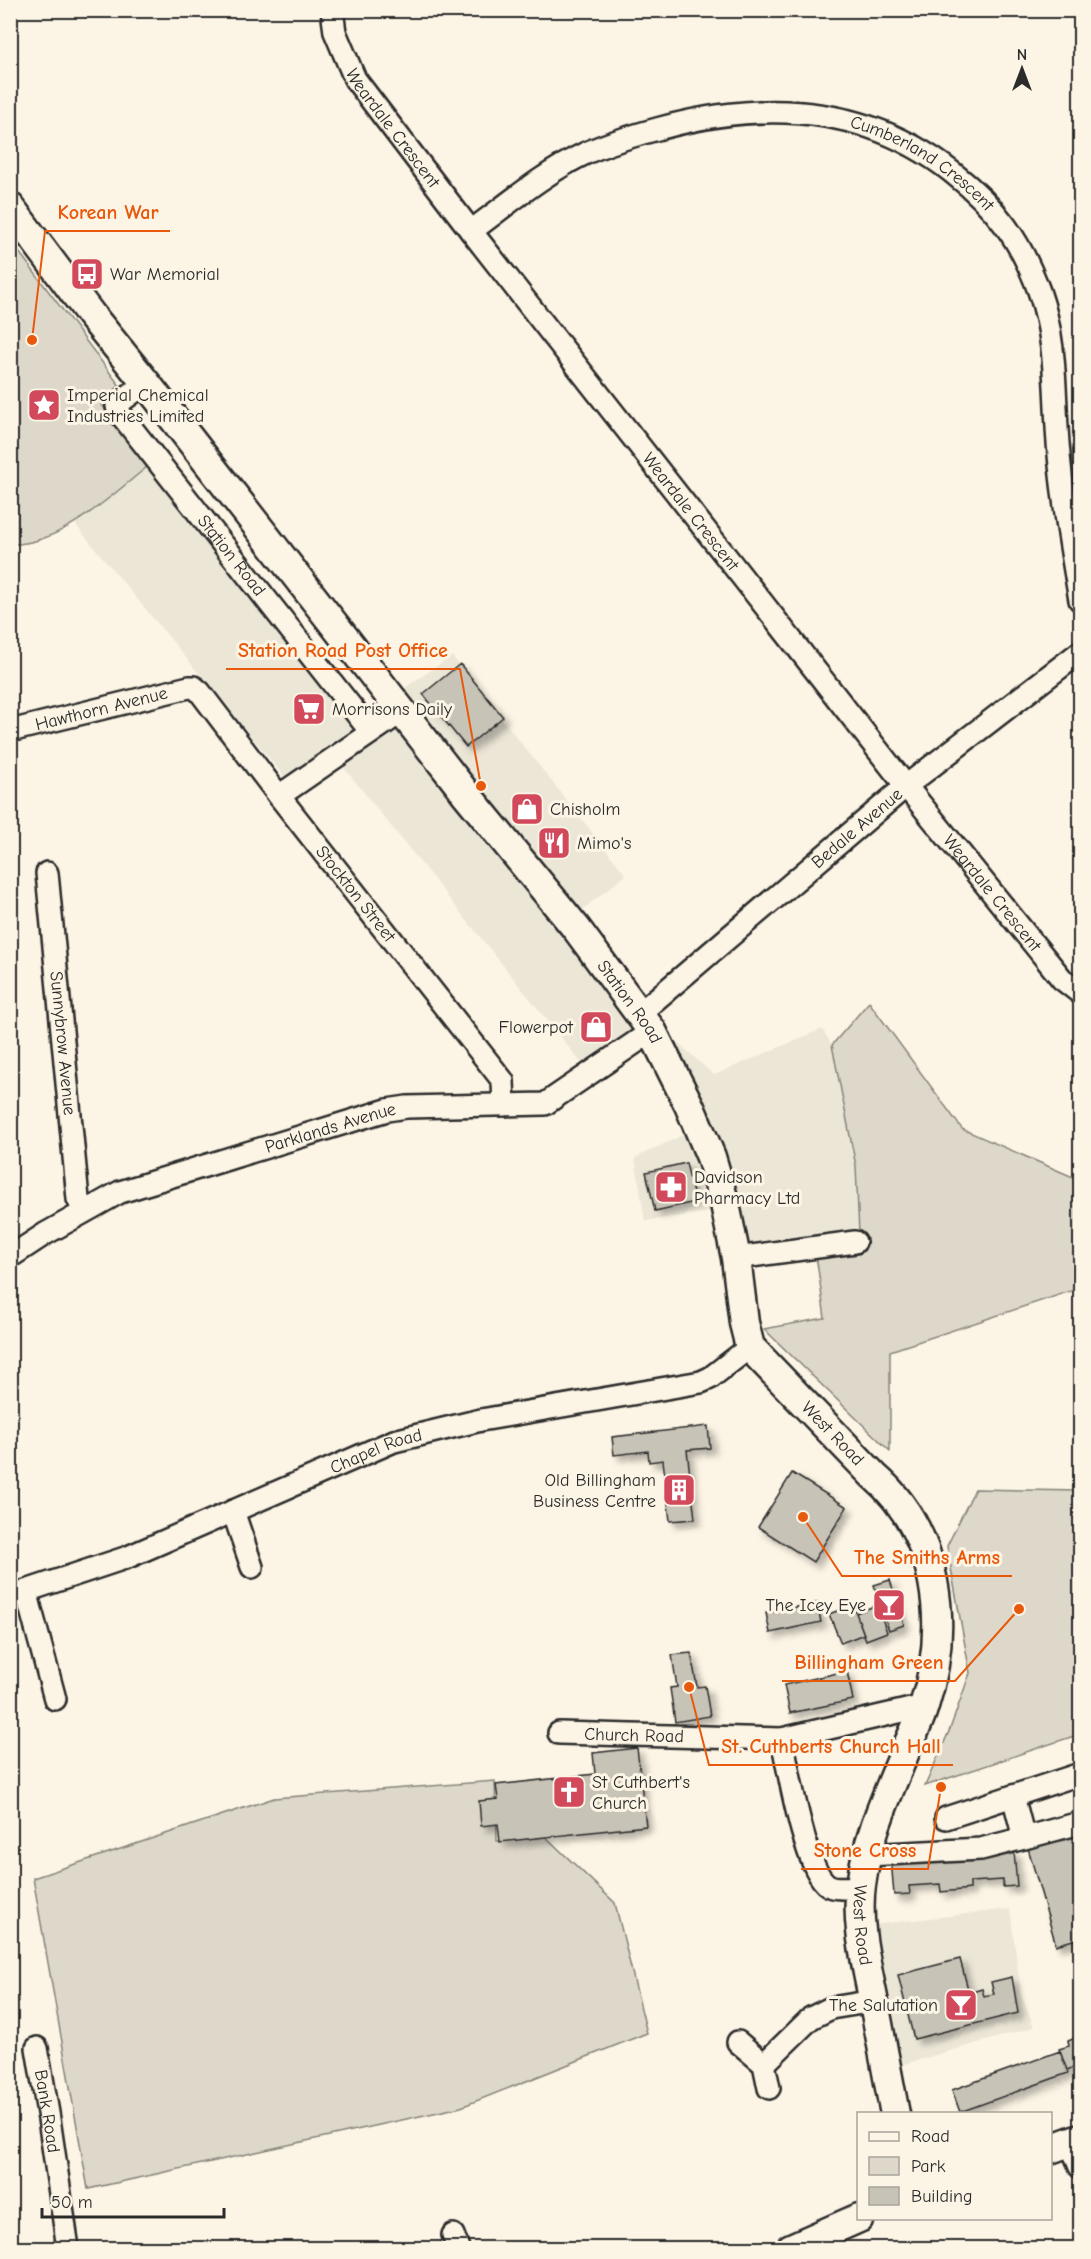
<svg xmlns="http://www.w3.org/2000/svg" width="1091" height="2259" font-family="'Comic Neue',sans-serif">
<defs>
<filter id="shadow"><feDropShadow dx="5.5" dy="5.5" stdDeviation="3" flood-color="#0004"/></filter>
</defs>
<rect width="100%" height="100%" fill="#fcf5e5"/>
<filter id="ink" filterUnits="userSpaceOnUse"><feTurbulence type="fractalNoise" baseFrequency=".0167" numOctaves="2"/><feDisplacementMap in="SourceGraphic" scale="12" xChannelSelector="R" yChannelSelector="G"/><feConvolveMatrix kernelMatrix="1 2 1 2 8 2 1 2 1" color-interpolation-filters="sRGB"/></filter>
<g filter="url(#ink)">
<path fill="#ece6d7" d="M 147,467 L 358,728 L 409,685 L 452,656 L 626,875 L 578,913 L 665,1031 L 714,1075 L 822,1029 L 832,1045 L 856,1166 L 859,1233 L 740,1252 L 731,1209 L 645,1221 L 635,1158 L 691,1131 L 646,1041 L 592,1076 L 341,764 L 284,776 L 75,524 Z
M 1010,1909 L 1021,1994 L 1034,2027 L 887,2069 L 861,1926 Z"/>
<path fill="#ded8ca" stroke="#84827a" stroke-width="1.5" d="M 10,240 L 120,386 L 99,401 L 147,467 C 112,495 58,547 10,544 Z
M 869,1002 L 962,1129 L 1080,1180 L 1080,1288 L 890,1351 L 890,1451 L 764,1329 L 825,1318 L 816,1255 L 859,1233 L 856,1166 L 832,1045 Z
M 975,1489 L 1080,1491 L 1080,1734 L 925,1786 L 950,1729 L 970,1673 L 947,1546 Z
M 495,1781 L 497,1841 L 546,1837 L 615,1903 L 647,2033 L 461,2107 L 88,2189 L 33,1878 L 274,1798 Z"/>
<path fill="#c8c3b7" stroke="#2b2b2b" stroke-width="1.5" filter="url(#shadow)" d="M 460,664 L 503,717 L 466,747 L 423,694 Z
M 686,1163 L 695,1202 L 655,1211 L 646,1172 Z
M 708,1426 L 710,1448 L 687,1450 L 695,1519 L 670,1521 L 663,1460 L 649,1462 L 648,1451 L 614,1455 L 612,1437 Z
M 792,1473 L 847,1507 L 813,1562 L 758,1527 Z
M 890,1580 L 904,1625 L 889,1630 L 874,1585 Z
M 817,1603 L 821,1622 L 770,1633 L 766,1613 Z
M 853,1605 L 864,1634 L 841,1643 L 829,1614 Z
M 877,1605 L 887,1632 L 866,1640 L 856,1613 Z
M 691,1653 L 697,1687 L 705,1686 L 710,1716 L 675,1722 L 670,1688 L 677,1687 L 672,1655 Z
M 847,1671 L 853,1700 L 790,1713 L 784,1685 Z
M 637,1748 L 646,1826 L 500,1842 L 498,1824 L 481,1826 L 479,1801 L 498,1799 L 496,1785 L 595,1774 L 593,1753 Z
M 1080,1833 L 1080,1938 L 1056,1945 L 1028,1848 Z
M 1014,1851 L 1017,1886 L 1003,1887 L 1003,1880 L 970,1882 L 970,1889 L 941,1892 L 940,1884 L 909,1886 L 910,1894 L 894,1895 L 891,1859 Z
M 960,1959 L 969,1993 L 982,1989 L 984,1996 L 994,1994 L 991,1982 L 1012,1977 L 1018,2013 L 914,2039 L 898,1975 Z
M 1080,2036 L 1080,2072 L 1077,2066 L 1067,2070 L 1059,2049 L 1069,2046 L 1068,2041 Z
M 1060,2051 L 1068,2073 L 960,2112 L 952,2090 Z"/>
<g fill="none" stroke-linecap="round" stroke-linejoin="round">
<defs>
<g id="street">
<path id="s1" d="M 332,10 L 335,32 L 355,79 L 471,231 L 906,786 L 1062,979 L 1080,993"/>
<path id="s2" d="M 471,231 C 508,204 544,173 586,153 C 610,142 635,135 661,128 C 764,100 866,104 953,173 C 996,207 1020,239 1039,291 C 1057,341 1054,391 1058,443 C 1062,496 1071,548 1080,600"/>
<path id="s3" d="M 146,383 L 120,402 L 117,406 L 118,411 L 371,732"/>
<path id="s4" d="M 10,731 L 189,687 L 194,687 L 200,692 L 279,796 L 503,1081 L 504,1105"/>
<path d="M 279,796 L 401,712"/>
<path id="s5" d="M 47,873 L 78,1199 L 84,1211"/>
<path id="s6" d="M 640,1013 L 906,786 L 1080,652"/>
<path id="s7" d="M 10,1257 L 45,1234 L 120,1192 L 387,1110 L 407,1107 L 545,1104 L 652,1031"/>
<path d="M 736,1258 L 855,1242"/>
<path d="M 233,1511 L 252,1567"/>
<path d="M 26,1591 L 55,1699"/>
<path id="s8" d="M 10,1595 L 26,1591 L 128,1557 L 394,1441 L 481,1420 L 701,1382 L 710,1378 L 750,1347"/>
<path id="s9" d="M 559,1733 L 782,1739 L 924,1706"/>
<path d="M 782,1739 C 788,1767 805,1871 828,1885 C 836,1890 851,1887 860,1887"/>
<path d="M 1013,1796 L 1024,1838 L 1080,1823"/>
<path d="M 946,1818 L 1080,1774"/>
<path d="M 867,1855 L 981,1849 L 1024,1838"/>
<path d="M 738,2042 L 764,2064 L 769,2088"/>
<path id="s10" d="M 37,2048 L 49,2119 L 68,2248"/>
<path d="M 764,2064 L 811,2018 L 831,2008 L 874,2001"/>
<path d="M 1070,2142 L 1080,2167"/>
<path d="M 453,2235 L 458,2248"/>
</g>
<g id="secondary">
<path id="s11" d="M 10,207 L 91,315 L 146,383 L 467,795 L 576,928 L 652,1031 L 689,1105 L 711,1157 L 725,1204 L 736,1258 L 744,1323 L 750,1347 L 874,1476 C 939,1532 950,1626 924,1706 C 920,1720 913,1734 907,1747 C 889,1791 867,1837 861,1885 C 856,1920 865,1958 872,1993 C 880,2033 887,2073 895,2114"/>
<path d="M 1050,2149 L 1080,2138"/>
<path d="M 791,2248 L 859,2218"/>
</g>
</defs>
<use href="#street" stroke="#2b2b2b" stroke-width="26"/>
<use href="#secondary" stroke="#2b2b2b" stroke-width="33"/>
<use href="#street" stroke="#fcf5e5" stroke-width="21"/>
<use href="#secondary" stroke="#fcf5e5" stroke-width="28"/>
</g>
</g>
<defs>
<symbol id="bus-square" viewBox="-11 -11 22 22"><rect x="-9" y="-9" width="18" height="18" rx="4" fill="#d1495b" stroke="#fcf5e5"/><path d="M-5-6H5V4H4V6H2V4H-2V6H-4V4H-5ZM-3.5-4V0h7V-4ZM-3.5 1.2v1.5H-2V1.2ZM2 1.2v1.5H3.5V1.2Z" fill="#fff"/></symbol>
<symbol id="sight-square" viewBox="-11 -11 22 22"><rect x="-9" y="-9" width="18" height="18" rx="4" fill="#d1495b" stroke="#fcf5e5"/><path d="M0-6L1.8-2.2L6-1.7L2.9 1.2L3.7 5.4L0 3.3L-3.7 5.4L-2.9 1.2L-6-1.7L-1.8-2.2Z" fill="#fff"/></symbol>
<symbol id="supermarket-square" viewBox="-11 -11 22 22"><rect x="-9" y="-9" width="18" height="18" rx="4" fill="#d1495b" stroke="#fcf5e5"/><path d="M-6-5.5h2.5l.6 2H6L4.5 2H-2.5L-4.4-4H-6ZM-1.5 3.2a1.3 1.3 0 1 0 .1 0ZM3 3.2a1.3 1.3 0 1 0 .1 0Z" fill="#fff"/></symbol>
<symbol id="shop-square" viewBox="-11 -11 22 22"><rect x="-9" y="-9" width="18" height="18" rx="4" fill="#d1495b" stroke="#fcf5e5"/><path d="M-5-2.5h2.3a2.7 3.5 0 0 1 5.4 0H5L5.5 6h-11ZM-1.5-2.5h3a1.5 2.3 0 0 0-3 0Z" fill="#fff"/></symbol>
<symbol id="restaurant-square" viewBox="-11 -11 22 22"><rect x="-9" y="-9" width="18" height="18" rx="4" fill="#d1495b" stroke="#fcf5e5"/><path d="M-5-6h1v4h1v-4h1v4h1v-4h1v5L-1.5 .5V6h-2V.5L-5-1ZM5-6V6H3V1.5H1.5Q1.5-4 5-6Z" fill="#fff"/></symbol>
<symbol id="pharmacy-square" viewBox="-11 -11 22 22"><rect x="-9" y="-9" width="18" height="18" rx="4" fill="#d1495b" stroke="#fcf5e5"/><path d="M-2-6h4v4h4v4h-4v4h-4v-4h-4v-4h4Z" fill="#fff"/></symbol>
<symbol id="building-square" viewBox="-11 -11 22 22"><rect x="-9" y="-9" width="18" height="18" rx="4" fill="#d1495b" stroke="#fcf5e5"/><path d="M-4-6H4V6H1V3H-1V6H-4ZM-2.5-4.3h1.7v1.8h-1.7ZM.8-4.3h1.7v1.8H.8ZM-2.5-1h1.7V.8h-1.7ZM.8-1h1.7V.8H.8Z" fill="#fff"/></symbol>
<symbol id="bar-square" viewBox="-11 -11 22 22"><rect x="-9" y="-9" width="18" height="18" rx="4" fill="#d1495b" stroke="#fcf5e5"/><path d="M-6-5H6L.8 .8V4.5H3.5V6h-7V4.5H-.8V.8Z" fill="#fff"/></symbol>
<symbol id="church-square" viewBox="-11 -11 22 22"><rect x="-9" y="-9" width="18" height="18" rx="4" fill="#d1495b" stroke="#fcf5e5"/><path d="M-1.2-6h2.4v3.5h3.3v2.4h-3.3V6h-2.4V-.1h-3.3v-2.4h3.3Z" fill="#fff"/></symbol>
</defs>
<g fill-rule="evenodd">
<use href="#bus-square" x="68" y="255" width="38" height="38"/>
<use href="#sight-square" x="25" y="386" width="38" height="38"/>
<use href="#supermarket-square" x="290" y="690" width="38" height="38"/>
<use href="#shop-square" x="508" y="790" width="38" height="38"/>
<use href="#restaurant-square" x="535" y="824" width="38" height="38"/>
<use href="#shop-square" x="577" y="1008" width="38" height="38"/>
<use href="#pharmacy-square" x="652" y="1168" width="38" height="38"/>
<use href="#building-square" x="660" y="1471" width="38" height="38"/>
<use href="#bar-square" x="870" y="1586" width="38" height="38"/>
<use href="#church-square" x="550" y="1773" width="38" height="38"/>
<use href="#bar-square" x="942" y="1986" width="38" height="38"/>
</g>
<g text-anchor="middle" stroke-width="6" stroke-linejoin="round" paint-order="stroke">
<g font-size="18" fill="#2b2b2b" stroke="#fcf5e5">
<text dy="6" stroke="none"><textPath href="#s1" startOffset="135">Weardale Crescent</textPath></text>
<text dy="6" stroke="none"><textPath href="#s2" startOffset="494">Cumberland Crescent</textPath></text>
<text dy="6" stroke="none"><textPath href="#s1" startOffset="621">Weardale Crescent</textPath></text>
<text dy="6" stroke="none"><textPath href="#s3" startOffset="226">Station Road</textPath></text>
<text dy="6" stroke="none"><textPath href="#s4" startOffset="94">Hawthorn Avenue</textPath></text>
<text dy="6" stroke="none"><textPath href="#s6" startOffset="285">Bedale Avenue</textPath></text>
<text dy="6" stroke="none"><textPath href="#s1" startOffset="1107">Weardale Crescent</textPath></text>
<text dy="6" stroke="none"><textPath href="#s4" startOffset="452">Stockton Street</textPath></text>
<text dy="6" stroke="none"><textPath href="#s11" startOffset="1008">Station Road</textPath></text>
<text dy="6" stroke="none"><textPath href="#s5" startOffset="171">Sunnybrow Avenue</textPath></text>
<text dy="6" stroke="none"><textPath href="#s7" startOffset="348">Parklands Avenue</textPath></text>
<text dy="6" stroke="none"><textPath href="#s11" startOffset="1498">West Road</textPath></text>
<text dy="6" stroke="none"><textPath href="#s8" startOffset="394">Chapel Road</textPath></text>
<text dy="6" stroke="none"><textPath href="#s9" startOffset="75">Church Road</textPath></text>
<text dy="6" stroke="none"><textPath href="#s11" startOffset="2037">West Road</textPath></text>
<text dy="6" stroke="none"><textPath href="#s10" startOffset="64">Bank Road</textPath></text>
</g>
<g font-size="18" fill="#2b2b2b" stroke="#fcf5e5" text-anchor="start">
<text x="110" y="280">War Memorial</text>
<text x="67" y="401">Imperial Chemical<tspan x="67" dy="21">Industries Limited</tspan></text>
<text x="332" y="715">Morrisons Daily</text>
<text x="550" y="815">Chisholm</text>
<text x="577" y="849">Mimo's</text>
<text x="573" y="1033" text-anchor="end">Flowerpot</text>
<text x="694" y="1183">Davidson<tspan x="694" dy="21">Pharmacy Ltd</tspan></text>
<text x="656" y="1486" text-anchor="end">Old Billingham<tspan x="656" dy="21">Business Centre</tspan></text>
<text x="866" y="1611" text-anchor="end">The Icey Eye</text>
<text x="592" y="1788">St Cuthbert's<tspan x="592" dy="21">Church</tspan></text>
<text x="938" y="2011" text-anchor="end">The Salutation</text>
</g>
</g>
<path fill="none" stroke="#e8590c" stroke-width="2" d="M32 340L45 231H170M481 786L460 669H226M803 1517L842 1576H1012M1019 1609L955 1681H782M689 1687L709 1765H953M941 1787L928 1869H801"/>
<g fill="#e8590c" stroke="#fcf5e5" stroke-width="2">
<circle cx="32" cy="340" r="6"/>
<circle cx="481" cy="786" r="6"/>
<circle cx="803" cy="1517" r="6"/>
<circle cx="1019" cy="1609" r="6"/>
<circle cx="689" cy="1687" r="6"/>
<circle cx="941" cy="1787" r="6"/>
</g>
<g font-size="20" text-anchor="middle" font-weight="bold" fill="#e8590c" stroke="#fcf5e5" stroke-width="6" stroke-linejoin="round" paint-order="stroke">
<text x="108" y="219">Korean War</text>
<text x="343" y="657">Station Road Post Office</text>
<text x="927" y="1564">The Smiths Arms</text>
<text x="869" y="1669">Billingham Green</text>
<text x="831" y="1753">St. Cuthberts Church Hall</text>
<text x="865" y="1857">Stone Cross</text>
</g>
<rect width="1091" height="2259" fill="none" stroke="#fcf5e5" stroke-width="36"/>
<rect x="18" y="18" width="1055" height="2223" fill="none" stroke="#2b2b2b" stroke-width="2" filter="url(#ink)"/>
<rect x="857" y="2112" width="195" height="108" fill="#fcf5e5" stroke="#a8a49b" stroke-width="1.5"/>
<rect x="869" y="2132" width="30" height="9" fill="#fcf5e5" stroke="#a8a49b" stroke-width="1.5"/>
<text x="911" y="2142" font-size="18" fill="#2b2b2b">Road</text>
<rect x="869" y="2157" width="30" height="18" fill="#ded8ca" stroke="#a8a49b" stroke-width="1.5"/>
<text x="911" y="2172" font-size="18" fill="#2b2b2b">Park</text>
<rect x="869" y="2187" width="30" height="18" fill="#c8c3b7" stroke="#a8a49b" stroke-width="1.5"/>
<text x="911" y="2202" font-size="18" fill="#2b2b2b">Building</text>
<g transform="translate(1022 69)" stroke="#fcf5e5" stroke-width="4.5" paint-order="stroke">
<path d="M0-4.5L10 22L0 15L-10 22Z" fill="#2b2b2b"/>
<text y="-9" font-size="16" font-weight="bold" text-anchor="middle" fill="#2b2b2b">N</text>
</g>
<path d="M42 2208v9h182v-9" fill="none" stroke="#2b2b2b" stroke-width="3"/>
<text x="51" y="2208" font-size="18" fill="#2b2b2b" stroke="#fcf5e5" stroke-width="4.5" paint-order="stroke">50 m</text>
</svg>
